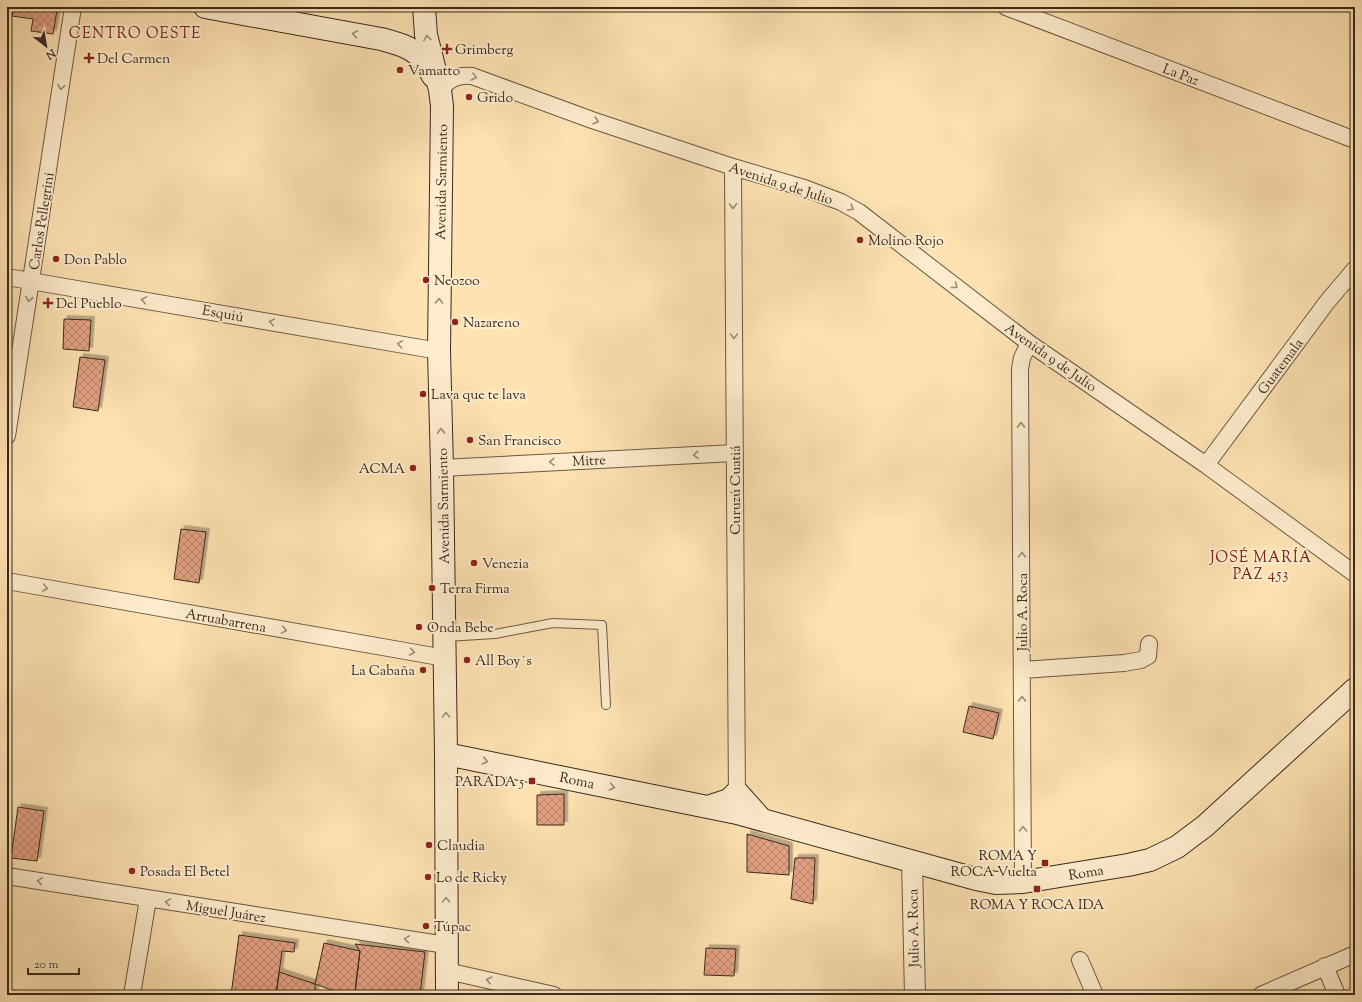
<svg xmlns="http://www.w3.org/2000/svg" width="1362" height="1002" font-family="'Sorts Mill Goudy',serif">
<defs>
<pattern id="building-cross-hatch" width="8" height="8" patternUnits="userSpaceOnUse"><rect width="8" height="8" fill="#e2a082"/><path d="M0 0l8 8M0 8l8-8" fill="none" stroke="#b8836a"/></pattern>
<filter id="shadow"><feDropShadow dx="3.5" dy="-3.5" stdDeviation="0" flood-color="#0004"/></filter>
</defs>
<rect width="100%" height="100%" fill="#fee2b2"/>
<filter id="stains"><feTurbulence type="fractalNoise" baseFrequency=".005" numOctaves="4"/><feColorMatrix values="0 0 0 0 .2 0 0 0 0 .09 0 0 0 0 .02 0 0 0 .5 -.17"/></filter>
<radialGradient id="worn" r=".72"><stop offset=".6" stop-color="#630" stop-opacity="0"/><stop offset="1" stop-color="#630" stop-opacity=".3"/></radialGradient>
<path fill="url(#building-cross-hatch)" stroke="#392a1e" filter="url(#shadow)" d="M 14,7 L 40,7 L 57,10 L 53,34 L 31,31 L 33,19 L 12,16 Z
M 64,319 L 91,320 L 89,351 L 63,349 Z
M 80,357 L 105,360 L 98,411 L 73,407 Z
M 181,529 L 206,532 L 199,583 L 174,579 Z
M 969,706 L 999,713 L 993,739 L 963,732 Z
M 564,794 L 564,825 L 537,825 L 537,795 Z
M 18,807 L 44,811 L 37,861 L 11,858 Z
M 747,834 L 789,846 L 789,875 L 747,872 Z
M 795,858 L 815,858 L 813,904 L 791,899 Z
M 239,935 L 295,943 L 294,952 L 282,951 L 276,995 L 231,995 Z
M 324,943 L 360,951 L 355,992 L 343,994 L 315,984 Z
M 355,944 L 425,952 L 420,995 L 383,995 L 355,992 L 360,951 Z
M 706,948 L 736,949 L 734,976 L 704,975 Z
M 279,972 L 315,984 L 315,995 L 276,995 Z
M 355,992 L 383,995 L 343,995 L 343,994 Z"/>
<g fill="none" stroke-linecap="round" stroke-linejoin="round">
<defs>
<path id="service" d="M 446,637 L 495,634 L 553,623 L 602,625 L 606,705"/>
<path id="minor" d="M 1006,7 L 1355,140
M 440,90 C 450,78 457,75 472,76 L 592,120 L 733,167 L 804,188 L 841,202 L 859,212 L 1029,343 L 1206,465 L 1355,574
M 733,167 L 737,804
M 7,277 L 439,351
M 7,436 L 73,7
M 1206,465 L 1327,302 L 1355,269
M 442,468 L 735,453
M 7,581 L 445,658
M 1022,670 L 1124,663 L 1141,660 L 1148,656 L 1149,644
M 7,876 L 446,945
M 1023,882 L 1020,369 L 1022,358 L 1029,343
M 1080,960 L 1095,995
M 1325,966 L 1337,995
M 447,971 L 554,995
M 132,995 L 148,899
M 1261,995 L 1355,954"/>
<path id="tertiary" d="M 912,861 L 915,995"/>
<path id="secondary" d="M 205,7 L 381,39 C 409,46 419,50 433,76
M 424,7 L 426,35 L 440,90 L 442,106 L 439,351 L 442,468 L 446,754 L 447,995
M 446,754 L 737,813 L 976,879 L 996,883 L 1023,882 L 1128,865 L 1150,860 L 1177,847 L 1205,826 L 1355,689
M 708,807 L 729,800 L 737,792 L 762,820"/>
</defs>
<use href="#service" stroke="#6a5843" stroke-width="10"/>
<use href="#minor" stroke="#6a5843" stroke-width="18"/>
<use href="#tertiary" stroke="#6a5843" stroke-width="22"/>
<use href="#secondary" stroke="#392a1e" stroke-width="24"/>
<use href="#service" stroke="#feeccd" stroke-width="8"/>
<use href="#minor" stroke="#feeccd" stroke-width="16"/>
<use href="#tertiary" stroke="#feeccd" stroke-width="20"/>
<use href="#secondary" stroke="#feeccd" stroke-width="22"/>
</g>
<defs><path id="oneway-chevron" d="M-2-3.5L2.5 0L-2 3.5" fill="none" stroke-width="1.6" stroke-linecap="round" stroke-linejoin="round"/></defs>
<g stroke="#9c8b76">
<use href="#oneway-chevron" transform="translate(355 34) rotate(-170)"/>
<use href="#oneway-chevron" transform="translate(427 38) rotate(-100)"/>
<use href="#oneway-chevron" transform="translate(474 77) rotate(14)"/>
<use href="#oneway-chevron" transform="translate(61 87) rotate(99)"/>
<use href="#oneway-chevron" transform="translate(596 121) rotate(19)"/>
<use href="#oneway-chevron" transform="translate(733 206) rotate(90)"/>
<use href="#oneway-chevron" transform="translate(851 208) rotate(30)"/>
<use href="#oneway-chevron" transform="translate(955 286) rotate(38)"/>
<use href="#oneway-chevron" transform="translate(29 299) rotate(99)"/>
<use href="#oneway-chevron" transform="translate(144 300) rotate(-170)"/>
<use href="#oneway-chevron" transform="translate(439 301) rotate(-89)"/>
<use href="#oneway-chevron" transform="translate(272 322) rotate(-170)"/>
<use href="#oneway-chevron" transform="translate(734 336) rotate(90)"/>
<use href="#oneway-chevron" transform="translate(400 344) rotate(-170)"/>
<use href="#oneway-chevron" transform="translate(1021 425) rotate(-90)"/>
<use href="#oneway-chevron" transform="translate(441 431) rotate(-92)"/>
<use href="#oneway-chevron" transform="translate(696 455) rotate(177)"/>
<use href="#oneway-chevron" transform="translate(552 462) rotate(177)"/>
<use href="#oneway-chevron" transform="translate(1022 555) rotate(-90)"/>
<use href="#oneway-chevron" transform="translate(45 588) rotate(10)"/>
<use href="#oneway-chevron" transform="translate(284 630) rotate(10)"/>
<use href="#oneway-chevron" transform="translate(412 652) rotate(10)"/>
<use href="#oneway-chevron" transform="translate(1022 699) rotate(-90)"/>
<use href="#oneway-chevron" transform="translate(446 715) rotate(-91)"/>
<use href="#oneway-chevron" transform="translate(485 761) rotate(12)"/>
<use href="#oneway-chevron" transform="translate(612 787) rotate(12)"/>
<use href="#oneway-chevron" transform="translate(1023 829) rotate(-90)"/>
<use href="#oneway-chevron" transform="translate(40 881) rotate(-171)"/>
<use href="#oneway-chevron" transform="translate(446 900) rotate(-90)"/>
<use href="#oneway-chevron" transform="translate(168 902) rotate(-171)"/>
<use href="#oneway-chevron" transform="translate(407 939) rotate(-171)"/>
<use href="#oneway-chevron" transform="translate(489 980) rotate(-167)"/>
</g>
<g fill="#8f2418" stroke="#feeccd" stroke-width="1.5">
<path d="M445 43h4v4h4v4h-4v4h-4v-4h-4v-4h4z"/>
<path d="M87 52h4v4h4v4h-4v4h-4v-4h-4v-4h4z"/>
<circle cx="400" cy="70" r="4"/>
<circle cx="469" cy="97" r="4"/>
<circle cx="860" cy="240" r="4"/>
<circle cx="56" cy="259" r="4"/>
<circle cx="426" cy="280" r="4"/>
<path d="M46 297h4v4h4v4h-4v4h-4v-4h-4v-4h4z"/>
<circle cx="455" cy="322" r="4"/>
<circle cx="423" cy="394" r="4"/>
<circle cx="470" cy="440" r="4"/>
<circle cx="413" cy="468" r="4"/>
<circle cx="474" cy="563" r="4"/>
<circle cx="432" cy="588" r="4"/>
<circle cx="419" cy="627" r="4"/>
<circle cx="467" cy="660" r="4"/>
<circle cx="423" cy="670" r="4"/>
<rect x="528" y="777" width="8" height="8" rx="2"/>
<circle cx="429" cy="845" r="4"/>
<rect x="1041" y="859" width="8" height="8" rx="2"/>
<circle cx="132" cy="871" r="4"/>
<circle cx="428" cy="877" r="4"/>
<rect x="1033" y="885" width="8" height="8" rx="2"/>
<circle cx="426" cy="926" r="4"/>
</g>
<g text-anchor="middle" stroke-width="4" stroke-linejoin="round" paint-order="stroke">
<g font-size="14" fill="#392a1e" stroke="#feeccd" text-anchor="start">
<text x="455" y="54">Grimberg</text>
<text x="97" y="63">Del Carmen</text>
<text x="408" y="75">Vamatto</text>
<text x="477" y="102">Grido</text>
<text x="868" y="245">Molino Rojo</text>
<text x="64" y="264">Don Pablo</text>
<text x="434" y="285">Neozoo</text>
<text x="56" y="308">Del Pueblo</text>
<text x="463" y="327">Nazareno</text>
<text x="431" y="399">Lava que te lava</text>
<text x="478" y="445">San Francisco</text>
<text x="405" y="473" text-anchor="end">ACMA</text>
<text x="482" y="568">Venezia</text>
<text x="440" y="593">Terra Firma</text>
<text x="427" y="632">Onda Bebe</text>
<text x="475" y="665">All Boy´s</text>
<text x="415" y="675" text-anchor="end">La Cabaña</text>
<text x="524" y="786" text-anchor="end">PARADA 5</text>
<text x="437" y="850">Claudia</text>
<text x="1037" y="860" text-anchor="end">ROMA Y<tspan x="1037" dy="16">ROCA Vuelta</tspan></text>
<text x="140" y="876">Posada El Betel</text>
<text x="436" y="882">Lo de Ricky</text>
<text x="1037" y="909" text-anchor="middle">ROMA Y ROCA IDA</text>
<text x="434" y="931">Túpac</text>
</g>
<g font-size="14" fill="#392a1e" stroke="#feeccd">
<text transform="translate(1181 74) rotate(21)" y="5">La Paz</text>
<text transform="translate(441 182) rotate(-89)" y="5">Avenida Sarmiento</text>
<text transform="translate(781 183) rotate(18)" y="5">Avenida 9 de Julio</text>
<text transform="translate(41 221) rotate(-81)" y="5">Carlos Pellegrini</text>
<text transform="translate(223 313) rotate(10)" y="5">Esquiú</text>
<text transform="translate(1051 357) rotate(35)" y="5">Avenida 9 de Julio</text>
<text transform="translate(1280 366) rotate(-53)" y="5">Guatemala</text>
<text transform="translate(589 460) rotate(-3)" y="5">Mitre</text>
<text transform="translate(735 490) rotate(-90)" y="5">Curuzú Cuatiá</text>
<text transform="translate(443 506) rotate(-91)" y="5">Avenida Sarmiento</text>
<text transform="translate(1022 612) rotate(-90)" y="5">Julio A. Roca</text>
<text transform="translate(226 620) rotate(10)" y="5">Arruabarrena</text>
<text transform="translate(577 780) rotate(12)" y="5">Roma</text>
<text transform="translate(1086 872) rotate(-9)" y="5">Roma</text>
<text transform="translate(226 911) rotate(9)" y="5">Miguel Juárez</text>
<text transform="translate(913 928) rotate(-91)" y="5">Julio A. Roca</text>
</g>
<g font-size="15" letter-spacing="1" fill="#7a1f14" stroke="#feeccd">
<text x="135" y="38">CENTRO OESTE</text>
<text x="1261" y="562">JOSÉ MARÍA<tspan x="1261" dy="17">PAZ 453</tspan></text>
</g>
</g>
<rect width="1362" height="1002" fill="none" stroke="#fee2b2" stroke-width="24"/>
<rect x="8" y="8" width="1346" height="986" fill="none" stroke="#392a1e" stroke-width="2"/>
<rect x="12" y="12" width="1338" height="978" fill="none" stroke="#392a1e"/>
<g transform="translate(46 46) rotate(149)" stroke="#feeccd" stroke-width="3" paint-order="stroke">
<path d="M0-3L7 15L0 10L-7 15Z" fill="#392a1e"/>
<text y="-6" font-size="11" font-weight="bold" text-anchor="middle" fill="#392a1e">N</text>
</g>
<path d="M28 968v6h51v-6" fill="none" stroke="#392a1e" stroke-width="2"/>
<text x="34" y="968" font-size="12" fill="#392a1e" stroke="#feeccd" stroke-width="3" paint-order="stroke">20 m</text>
<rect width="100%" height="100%" filter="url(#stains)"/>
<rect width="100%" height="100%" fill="url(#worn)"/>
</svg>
